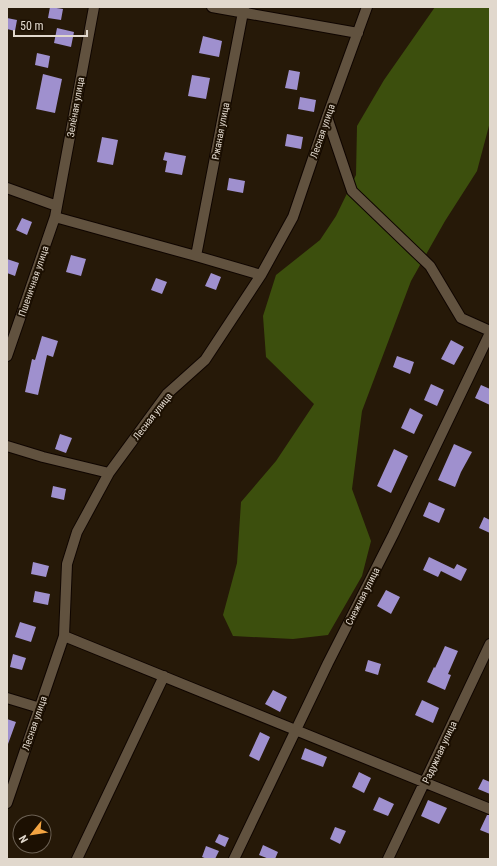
<svg xmlns="http://www.w3.org/2000/svg" width="497" height="866" font-family="'Roboto Condensed',sans-serif">
<rect width="100%" height="100%" fill="#261908"/>
<path fill="#3c4f0d" d="M 435,7 L 490,7 L 490,122 L 477,171 L 445,221 L 411,281 L 362,411 L 352,489 L 371,541 L 362,576 L 328,635 L 293,639 L 233,636 L 223,615 L 237,563 L 241,502 L 276,461 L 314,404 L 266,357 L 263,316 L 276,275 L 320,240 L 336,216 L 356,175 L 357,126 L 384,80 Z"/>
<path fill="#9f90ce" d="M 50,7 L 63,9 L 61,20 L 48,18 Z
M 7,18 L 17,20 L 15,31 L 7,29 Z
M 57,28 L 74,32 L 71,47 L 54,43 Z
M 203,36 L 222,41 L 219,57 L 199,53 Z
M 37,53 L 50,56 L 48,68 L 35,65 Z
M 289,70 L 300,72 L 297,90 L 285,88 Z
M 43,74 L 62,79 L 55,113 L 36,109 Z
M 192,75 L 210,78 L 206,99 L 188,96 Z
M 300,97 L 316,100 L 314,112 L 298,109 Z
M 287,134 L 303,137 L 301,149 L 285,146 Z
M 102,137 L 118,140 L 113,165 L 97,162 Z
M 165,152 L 186,156 L 182,175 L 165,172 L 167,161 L 163,160 Z
M 229,178 L 245,181 L 243,193 L 227,190 Z
M 22,218 L 32,222 L 27,235 L 16,230 Z
M 71,255 L 86,259 L 81,276 L 66,272 Z
M 7,259 L 19,263 L 15,276 L 7,273 Z
M 211,273 L 221,277 L 216,290 L 205,286 Z
M 156,278 L 167,282 L 162,294 L 151,290 Z
M 42,336 L 58,341 L 53,357 L 47,355 L 38,395 L 25,392 L 32,359 L 35,360 Z
M 451,340 L 464,347 L 454,365 L 441,359 Z
M 397,356 L 414,362 L 410,374 L 393,367 Z
M 431,384 L 444,390 L 437,406 L 424,400 Z
M 481,385 L 490,389 L 490,405 L 475,398 Z
M 410,408 L 423,415 L 414,434 L 401,428 Z
M 60,434 L 72,438 L 66,453 L 55,449 Z
M 454,444 L 472,452 L 461,472 L 455,487 L 438,480 Z
M 394,449 L 408,456 L 391,493 L 377,486 Z
M 53,486 L 66,489 L 64,500 L 51,497 Z
M 429,502 L 445,509 L 439,523 L 423,516 Z
M 484,517 L 490,520 L 490,533 L 479,528 Z
M 429,557 L 454,569 L 457,564 L 467,569 L 461,581 L 441,571 L 438,577 L 423,570 Z
M 33,562 L 49,566 L 46,577 L 31,574 Z
M 386,590 L 400,597 L 391,614 L 377,606 Z
M 35,591 L 50,594 L 48,605 L 33,602 Z
M 20,622 L 36,627 L 31,642 L 15,637 Z
M 445,646 L 458,651 L 448,674 L 451,675 L 445,690 L 427,682 L 434,667 L 435,668 Z
M 13,654 L 26,658 L 22,670 L 10,667 Z
M 368,660 L 381,664 L 378,675 L 365,671 Z
M 273,690 L 287,697 L 280,712 L 265,704 Z
M 422,700 L 439,708 L 433,723 L 415,715 Z
M 7,719 L 16,722 L 8,744 L 7,744 Z
M 260,732 L 270,737 L 259,761 L 249,756 Z
M 305,748 L 327,757 L 323,767 L 301,759 Z
M 359,772 L 371,778 L 364,793 L 352,787 Z
M 483,779 L 490,782 L 490,794 L 478,789 Z
M 379,797 L 394,804 L 388,816 L 373,810 Z
M 428,800 L 447,808 L 439,824 L 421,816 Z
M 487,815 L 490,815 L 490,834 L 480,830 Z
M 335,827 L 346,831 L 340,844 L 330,839 Z
M 219,834 L 229,838 L 225,847 L 215,842 Z
M 263,845 L 278,852 L 275,859 L 269,859 L 259,855 Z
M 206,846 L 219,851 L 215,859 L 207,859 L 202,857 Z"/>
<g fill="none" stroke-linecap="round" stroke-linejoin="round">
<defs>
<path id="minor" d="M 212,7 L 358,33
M 327,117 L 352,191 L 430,266 L 461,318 L 490,331
M 7,188 L 57,206
M 55,217 L 196,256 L 261,275
M 196,256 L 244,7
M 7,356 L 55,217 L 94,7
M 7,446 L 43,457 L 109,473
M 64,636 L 490,809
M 7,698 L 40,708
M 7,803 L 64,636 L 67,564 L 77,532 L 109,473 L 167,394 L 205,360 L 261,275 L 293,217 L 327,117 L 367,7
M 77,859 L 164,676
M 234,859 L 328,663 L 393,535 L 490,333
M 388,859 L 490,644"/>
</defs>
<use href="#minor" stroke="#0f0500" stroke-width="12"/>
<use href="#minor" stroke="#61523f" stroke-width="10"/>
</g>
<g text-anchor="middle" stroke-width="4" stroke-linejoin="round" paint-order="stroke">
<g font-size="10" fill="#e1d8cd" stroke="#1c1002">
<text transform="translate(75 107) rotate(-80)" y="4">Зелёная улица</text>
<text transform="translate(220 131) rotate(-79)" y="4">Ржаная улица</text>
<text transform="translate(322 131) rotate(-71)" y="4">Лесная улица</text>
<text transform="translate(33 281) rotate(-71)" y="4">Пшеничная улица</text>
<text transform="translate(152 416) rotate(-52)" y="4">Лесная улица</text>
<text transform="translate(362 596) rotate(-63)" y="4">Снежная улица</text>
<text transform="translate(34 723) rotate(-71)" y="4">Лесная улица</text>
<text transform="translate(439 752) rotate(-65)" y="4">Радужная улица</text>
</g>
</g>
<rect width="497" height="866" fill="none" stroke="#e1d8cd" stroke-width="16"/>
<g transform="translate(32 834) rotate(240)"><circle r="19" fill="#1c1002" stroke="#6b6053"/>
<path d="M0-3L7 15L0 10L-7 15Z" fill="#f3a442"/>
<text y="-6" font-size="11" font-weight="bold" text-anchor="middle" fill="#e1d8cd">N</text>
</g>
<path d="M14 30v6h73v-6" fill="none" stroke="#e1d8cd" stroke-width="2"/>
<text x="20" y="30" font-size="12" fill="#e1d8cd" stroke="#1c1002" stroke-width="3" paint-order="stroke">50 m</text>
</svg>
